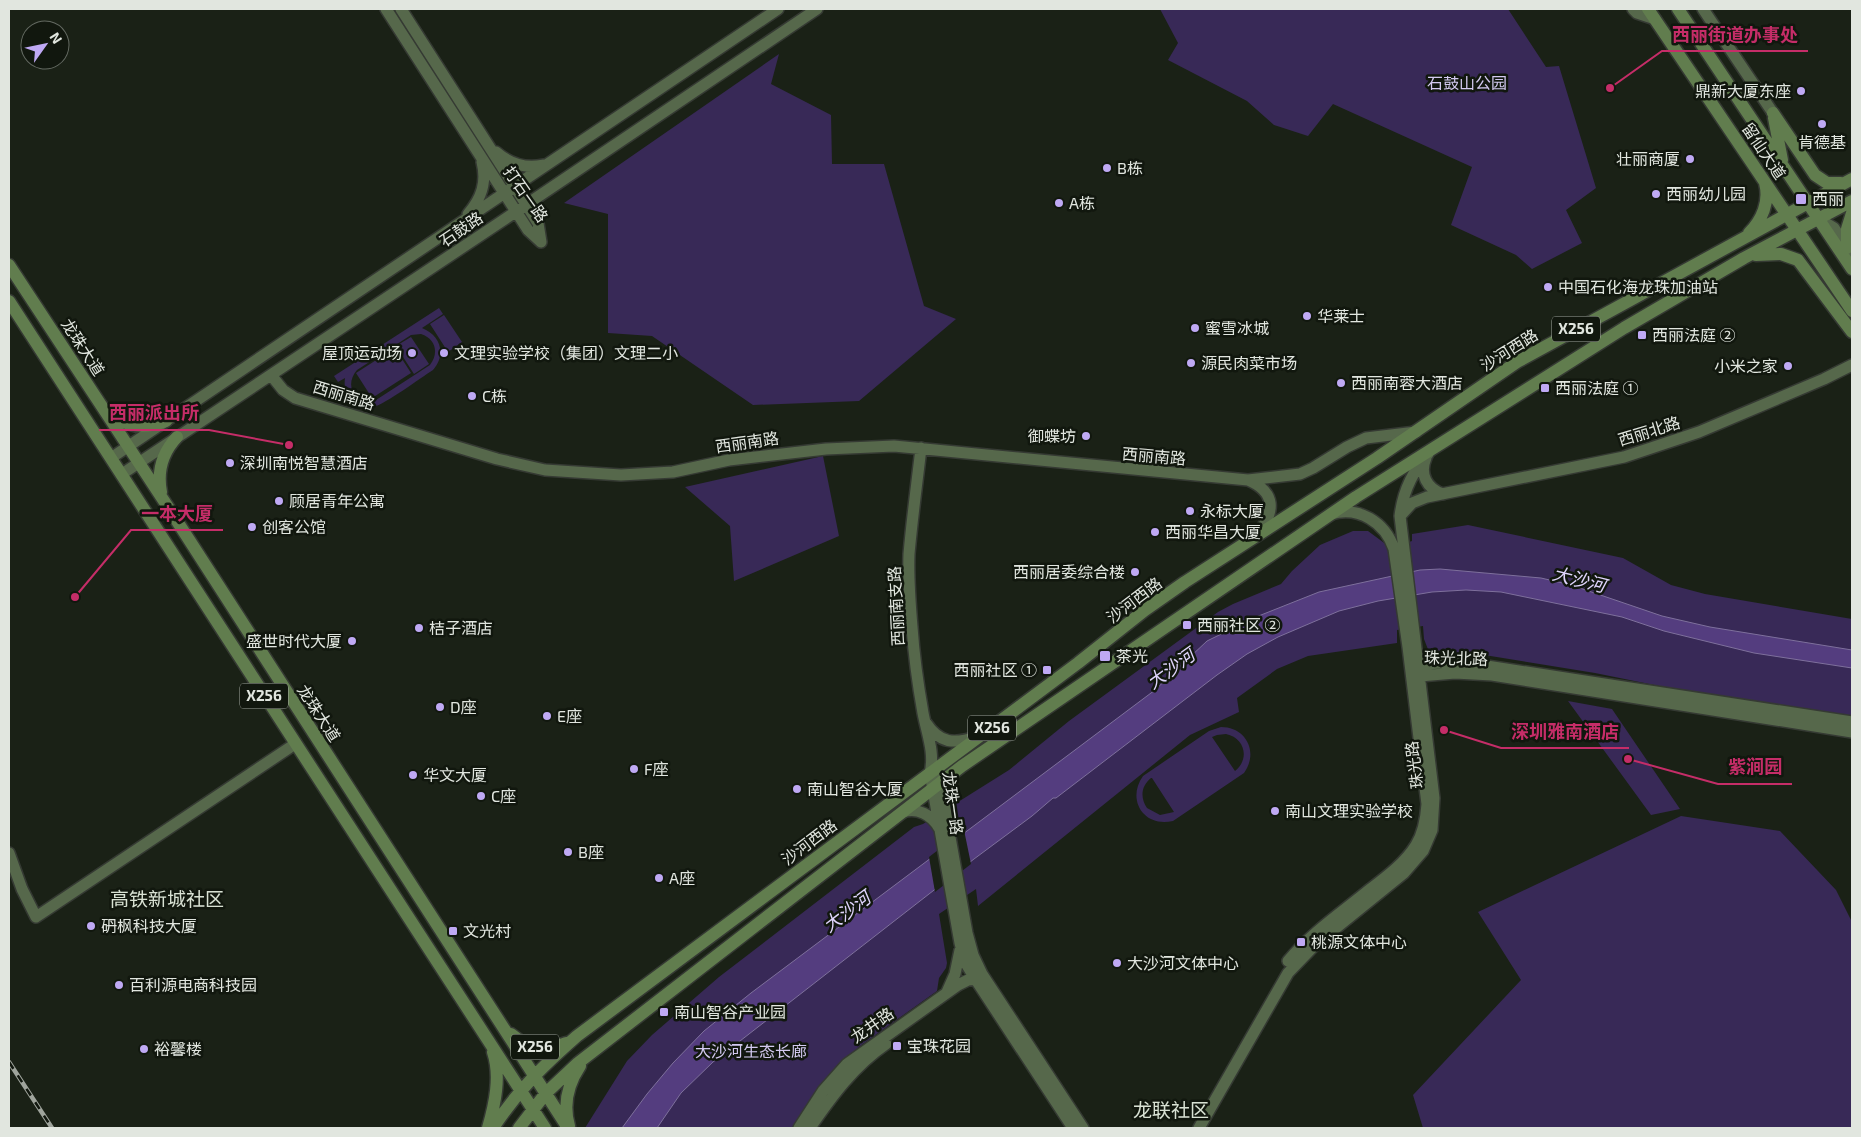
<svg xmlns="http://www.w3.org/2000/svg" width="1861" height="1137" font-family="'Exo 2','Noto Sans SC',sans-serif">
<rect width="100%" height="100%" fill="#1a2116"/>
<path fill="#382957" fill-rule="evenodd" d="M 1160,9 L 1508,9 L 1546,67 L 1559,66 L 1596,188 L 1566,210 L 1582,243 L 1532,269 L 1516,255 L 1451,225 L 1472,167 L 1333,104 L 1308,136 L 1274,125 L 1247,101 L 1168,60 L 1178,43 Z
M 779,54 L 771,84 L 831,115 L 832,164 L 884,164 L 924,306 L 956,319 L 859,401 L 753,405 L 652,336 L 608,333 L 608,214 L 564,203 Z
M 439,308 L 443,314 L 422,328 C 440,335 447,354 433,370 C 420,378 386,404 373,407 C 365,408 357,406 351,400 C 345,394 344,386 345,378 L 338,382 L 334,376 ZM 421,334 C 436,339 439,353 430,365 L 376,400 C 356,406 343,386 357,370 L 411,335 Z
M 444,315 L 462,342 L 448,352 L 430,324 Z
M 411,337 L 429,364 L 414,374 L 396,346 Z
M 395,348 L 411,373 L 372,398 L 356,373 Z
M 823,456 L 839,536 L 734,581 L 730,526 L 685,487 Z
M 1468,525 L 1623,558 L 1671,585 L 1705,594 L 1852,619 L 1852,718 L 1674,689 L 1595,673 L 1472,653 L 1429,652 L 1424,639 L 1423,626 L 1397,630 L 1397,643 L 1308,656 L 1277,669 L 1237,698 L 1239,712 L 1190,735 L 978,906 L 976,889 L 939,914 L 947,963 L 946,968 L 939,978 L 937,991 L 860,1046 L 845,1059 L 818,1090 L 793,1128 L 585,1128 L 627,1061 L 652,1035 L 719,977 L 914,827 L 923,824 L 1009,770 L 1069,721 L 1218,612 L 1233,604 L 1281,584 L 1292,571 L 1320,545 L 1353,531 L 1368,531 L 1391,548 L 1412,541 L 1412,534 Z
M 1568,701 L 1612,709 L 1680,809 L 1651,815 Z
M 1221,727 C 1246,727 1259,752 1244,773 L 1173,821 C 1144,828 1126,800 1143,776 L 1209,731 ZM 1226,734 C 1245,738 1250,759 1235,771 L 1212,737 L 1217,735 ZM 1151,778 L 1152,778 L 1174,812 L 1160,815 L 1147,808 C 1140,798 1141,786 1151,778 Z
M 1681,816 L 1780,831 L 1836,890 L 1852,922 L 1852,1128 L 1423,1128 L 1413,1095 L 1521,980 L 1478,912 Z"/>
<path fill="#543d7f" stroke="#7e709c" d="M 1440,569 L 1541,578 L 1571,585 L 1662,616 L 1710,627 L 1852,650 L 1852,668 L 1754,653 L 1664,631 L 1622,617 L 1501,592 L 1466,590 L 1432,592 L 1378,601 L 1339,611 L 1278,637 L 1247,654 L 1217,675 L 1056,798 L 1053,798 L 1032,816 L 974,859 L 713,1062 L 681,1093 L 657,1128 L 622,1128 L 647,1094 L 673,1063 L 704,1031 L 751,993 L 1155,690 L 1207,641 L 1256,617 L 1319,592 L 1420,570 Z"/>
<path fill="#1a2116" d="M 964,830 L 971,864 L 935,892 L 929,857 Z"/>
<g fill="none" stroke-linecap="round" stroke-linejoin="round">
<defs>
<path id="secondary" d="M 386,9 L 528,230 L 541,242
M 401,9 L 538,223 L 541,242
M 1633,9 L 1637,13 L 1655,19
M 1703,9 L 1773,113
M 496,152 C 510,164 525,169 543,165
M 468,214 C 482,198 487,182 482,162
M 1819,219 L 1834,228 L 1852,256
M 271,375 L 283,390 L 295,398 L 497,459 L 545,470 L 621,475 L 673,472 L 729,460 L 826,449 L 894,446 L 1248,480 L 1300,474 L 1313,468 L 1347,447 L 1366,438 L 1416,432
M 921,448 C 917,483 912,519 909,554 C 908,578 910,603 912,627 C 914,656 918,685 923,713 C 927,734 935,753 930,773 L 960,943 L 965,962 L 974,977 L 1073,1128
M 111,458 L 778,9
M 1426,458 C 1419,474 1427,489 1443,494
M 122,474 L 499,223 L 817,9
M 1248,480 C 1276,492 1276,512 1257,534
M 1401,515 L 1412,503 L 1427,497 L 1624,457 L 1699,432 L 1824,379 L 1852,365
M 1413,670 C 1430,660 1455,663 1474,664 L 1852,722
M 1415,673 L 1420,676 L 1455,673 L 1492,675 L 1852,732
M 926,723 C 940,744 954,744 977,737
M 939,775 L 967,933 L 973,955 L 982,974 L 1083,1128
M 903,812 C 917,807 932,815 939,828
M 9,853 L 22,889 L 36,917 L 295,744
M 1288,961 C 1311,933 1341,913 1369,890 C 1386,877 1405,863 1416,845 C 1424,832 1426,819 1427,804 L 1408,647 L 1394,549 C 1385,522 1359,506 1331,514
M 947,992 L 955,974 L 960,950
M 799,1128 L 823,1091 L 847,1064 L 958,985 L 968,980 L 980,979
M 810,1128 C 832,1096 854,1066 886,1044
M 1199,1128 L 1288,973 L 1315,945 L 1404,873 L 1423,851 L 1432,830 L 1434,798 L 1400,516 C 1403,491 1412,472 1428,454"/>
<path id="primary" d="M 1648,9 L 1852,311
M 1678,9 L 1852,269
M 1773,113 L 1815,175 L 1827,183 L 1841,183
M 1774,118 L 1782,160
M 1749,233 C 1762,220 1770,202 1765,183
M 1847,248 L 1847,229 L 1852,213
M 1756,255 L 1781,254 L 1798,260 L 1852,332
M 9,265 L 166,504 L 568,1128
M 9,301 L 545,1128
M 110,414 C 127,427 146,429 166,421
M 161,492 C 157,471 162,453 177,437
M 511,1034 C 528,1049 546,1051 566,1043
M 569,1126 C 563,1105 568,1084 580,1066
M 488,1128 C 495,1104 501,1076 493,1052
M 493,1128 C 518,1090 543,1066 577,1036 L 1078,663 L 1145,610 L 1185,582 L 1377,458 L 1517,362 L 1852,179
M 519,1128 L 546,1093 L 578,1063 L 962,766 L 1356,497 L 1624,328 L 1744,258 L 1852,201"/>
</defs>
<use href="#secondary" stroke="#353a33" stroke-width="14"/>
<use href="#primary" stroke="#353a33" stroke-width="15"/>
<use href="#secondary" stroke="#56684b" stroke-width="11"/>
<use href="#primary" stroke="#617d4e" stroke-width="12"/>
<defs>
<path id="rail" d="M 9,1062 L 52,1128"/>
</defs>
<use href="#rail" stroke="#9fa49c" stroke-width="4.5"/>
<use href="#rail" stroke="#11170e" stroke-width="2.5" stroke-dasharray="8" stroke-linecap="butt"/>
</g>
<g fill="#bfa9f4" stroke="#11170e" stroke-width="2">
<circle cx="1801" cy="91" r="5"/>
<circle cx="1822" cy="124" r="5"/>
<circle cx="1690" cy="159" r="5"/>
<circle cx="1107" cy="168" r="5"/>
<circle cx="1656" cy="194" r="5"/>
<rect x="1795" y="193" width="12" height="12" rx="2.5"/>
<circle cx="1059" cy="203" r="5"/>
<circle cx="1548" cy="287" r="5"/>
<circle cx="1307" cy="316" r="5"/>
<circle cx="1195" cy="328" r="5"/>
<rect x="1637" y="330" width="10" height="10" rx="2.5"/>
<circle cx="412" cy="353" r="5"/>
<circle cx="444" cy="353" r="5"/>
<circle cx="1191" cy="363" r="5"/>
<circle cx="1788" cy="366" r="5"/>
<circle cx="1341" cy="383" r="5"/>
<rect x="1540" y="383" width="10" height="10" rx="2.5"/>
<circle cx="472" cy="396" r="5"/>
<circle cx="1086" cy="436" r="5"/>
<circle cx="230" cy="463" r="5"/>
<circle cx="279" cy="501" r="5"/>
<circle cx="1190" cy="511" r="5"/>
<circle cx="252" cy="527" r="5"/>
<circle cx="1155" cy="532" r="5"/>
<circle cx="1135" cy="572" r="5"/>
<rect x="1182" y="620" width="10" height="10" rx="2.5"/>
<circle cx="419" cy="628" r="5"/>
<circle cx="352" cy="641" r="5"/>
<rect x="1099" y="650" width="12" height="12" rx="2.5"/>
<rect x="1042" y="665" width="10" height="10" rx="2.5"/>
<circle cx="440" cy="707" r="5"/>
<circle cx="547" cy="716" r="5"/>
<circle cx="634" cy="769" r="5"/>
<circle cx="413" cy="775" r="5"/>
<circle cx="797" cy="789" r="5"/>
<circle cx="481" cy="796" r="5"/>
<circle cx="1275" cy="811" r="5"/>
<circle cx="568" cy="852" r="5"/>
<circle cx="659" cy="878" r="5"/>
<circle cx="91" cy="926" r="5"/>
<rect x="448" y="926" width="10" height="10" rx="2.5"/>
<rect x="1296" y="937" width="10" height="10" rx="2.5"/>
<circle cx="1117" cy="963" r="5"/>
<circle cx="119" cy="985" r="5"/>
<rect x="659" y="1007" width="10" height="10" rx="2.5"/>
<rect x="892" y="1041" width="10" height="10" rx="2.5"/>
<circle cx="144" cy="1049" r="5"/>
</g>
<g text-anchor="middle" stroke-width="5" stroke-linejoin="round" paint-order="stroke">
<g fill="#11170e" stroke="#a3a8a0" stroke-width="1">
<rect x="1552" y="316.5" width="48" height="25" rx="4"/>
<rect x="240" y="683.5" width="48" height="25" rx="4"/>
<rect x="968" y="715.5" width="48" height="25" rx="4"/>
<rect x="511" y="1034.5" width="48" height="25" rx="4"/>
</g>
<g font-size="15" font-weight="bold" fill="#e1e6df">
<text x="1576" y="334">X256</text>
<text x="264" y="701">X256</text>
<text x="992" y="733">X256</text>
<text x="535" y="1052">X256</text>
</g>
<g font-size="16" fill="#d3c9f0" stroke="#11170e">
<text x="1467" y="89">石鼓山公园</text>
<text x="751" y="1057">大沙河生态长廊</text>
</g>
<g font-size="16" fill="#e1e6df" stroke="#11170e" text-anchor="start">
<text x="1791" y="97" text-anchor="end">鼎新大厦东座</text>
<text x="1822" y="148" text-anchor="middle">肯德基</text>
<text x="1680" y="165" text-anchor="end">壮丽商厦</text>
<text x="1117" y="174">B栋</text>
<text x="1666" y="200">西丽幼儿园</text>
<text x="1812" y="205">西丽</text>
<text x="1069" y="209">A栋</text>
<text x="1558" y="293">中国石化海龙珠加油站</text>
<text x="1317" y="322">华莱士</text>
<text x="1205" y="334">蜜雪冰城</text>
<text x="1652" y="341">西丽法庭 ②</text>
<text x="402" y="359" text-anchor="end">屋顶运动场</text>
<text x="454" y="359">文理实验学校（集团）文理二小</text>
<text x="1201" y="369">源民肉菜市场</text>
<text x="1778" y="372" text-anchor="end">小米之家</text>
<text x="1351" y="389">西丽南蓉大酒店</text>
<text x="1555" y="394">西丽法庭 ①</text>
<text x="482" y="402">C栋</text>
<text x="1076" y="442" text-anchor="end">御蝶坊</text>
<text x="240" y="469">深圳南悦智慧酒店</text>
<text x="289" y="507">顾居青年公寓</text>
<text x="1200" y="517">永标大厦</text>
<text x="262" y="533">创客公馆</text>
<text x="1165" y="538">西丽华昌大厦</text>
<text x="1125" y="578" text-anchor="end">西丽居委综合楼</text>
<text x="1197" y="631">西丽社区 ②</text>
<text x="429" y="634">桔子酒店</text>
<text x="342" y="647" text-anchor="end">盛世时代大厦</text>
<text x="1116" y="662">茶光</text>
<text x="1037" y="676" text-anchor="end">西丽社区 ①</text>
<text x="450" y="713">D座</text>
<text x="557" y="722">E座</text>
<text x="644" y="775">F座</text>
<text x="423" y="781">华文大厦</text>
<text x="807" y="795">南山智谷大厦</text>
<text x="491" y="802">C座</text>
<text x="1285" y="817">南山文理实验学校</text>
<text x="578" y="858">B座</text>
<text x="669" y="884">A座</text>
<text x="101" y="932">砃枫科技大厦</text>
<text x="463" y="937">文光村</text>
<text x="1311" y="948">桃源文体中心</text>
<text x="1127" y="969">大沙河文体中心</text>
<text x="129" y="991">百利源电商科技园</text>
<text x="674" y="1018">南山智谷产业园</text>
<text x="907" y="1052">宝珠花园</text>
<text x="154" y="1055">裕馨楼</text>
</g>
<g font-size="16" fill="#e1e6df" stroke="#11170e">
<text transform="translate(1764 151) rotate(56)" y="6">留仙大道</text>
<text transform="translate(526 194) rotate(55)" y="6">打石一路</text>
<text transform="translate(461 229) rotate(-34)" y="6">石鼓路</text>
<text transform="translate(83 347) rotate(57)" y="6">龙珠大道</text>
<text transform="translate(1509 350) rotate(-32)" y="6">沙河西路</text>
<text transform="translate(344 395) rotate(17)" y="6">西丽南路</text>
<text transform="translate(1649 431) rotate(-17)" y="6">西丽北路</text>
<text transform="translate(747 442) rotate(-8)" y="6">西丽南路</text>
<text transform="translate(1154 456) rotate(5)" y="6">西丽南路</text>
<text transform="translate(1134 600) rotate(-37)" y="6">沙河西路</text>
<text transform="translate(896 606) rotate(-93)" y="6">西丽南支路</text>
<text transform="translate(1456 658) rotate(2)" y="6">珠光北路</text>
<text transform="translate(319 713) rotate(57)" y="6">龙珠大道</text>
<text transform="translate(1414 765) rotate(-97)" y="6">珠光路</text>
<text transform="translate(953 803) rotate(82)" y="6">龙珠一路</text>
<text transform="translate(809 842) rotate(-37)" y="6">沙河西路</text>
<text transform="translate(872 1025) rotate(-35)" y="6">龙井路</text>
</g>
<g font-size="18" font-style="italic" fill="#e0d5fd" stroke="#11170e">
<text transform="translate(1579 580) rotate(14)" y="6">大沙河</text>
<text transform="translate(1171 669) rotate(-36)" y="6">大沙河</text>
<text transform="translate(847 912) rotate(-37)" y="6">大沙河</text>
</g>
<g font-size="19" fill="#d8e1d3" stroke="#11170e">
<text x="167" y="906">高铁新城社区</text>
<text x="1171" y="1117">龙联社区</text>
</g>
</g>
<path fill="none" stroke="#c52d68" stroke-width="2" d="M1610 88L1662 51H1808M289 445L209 430H99M75 597L131 530H223M1444 730L1501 748H1629M1628 759L1718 784H1792"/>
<g fill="#c52d68" stroke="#11170e" stroke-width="2">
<circle cx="1610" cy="88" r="5"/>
<circle cx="289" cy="445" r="5"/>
<circle cx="75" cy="597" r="5"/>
<circle cx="1444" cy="730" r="5"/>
<circle cx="1628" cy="759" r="5"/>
</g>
<g font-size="18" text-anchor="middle" font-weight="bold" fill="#c52d68" stroke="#11170e" stroke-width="5" stroke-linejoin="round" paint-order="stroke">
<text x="1735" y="41">西丽街道办事处</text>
<text x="154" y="419">西丽派出所</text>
<text x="177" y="520">一本大厦</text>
<text x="1565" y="738">深圳雅南酒店</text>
<text x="1755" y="773">紫涧园</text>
</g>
<rect width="1861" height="1137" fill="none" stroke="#e1e6df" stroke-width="20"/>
<g transform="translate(45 45) rotate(57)"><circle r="24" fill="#11170e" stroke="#646a62"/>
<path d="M0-4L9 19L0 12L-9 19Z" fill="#bfa9f4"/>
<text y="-8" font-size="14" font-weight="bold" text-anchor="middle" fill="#e1e6df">N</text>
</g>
</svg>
